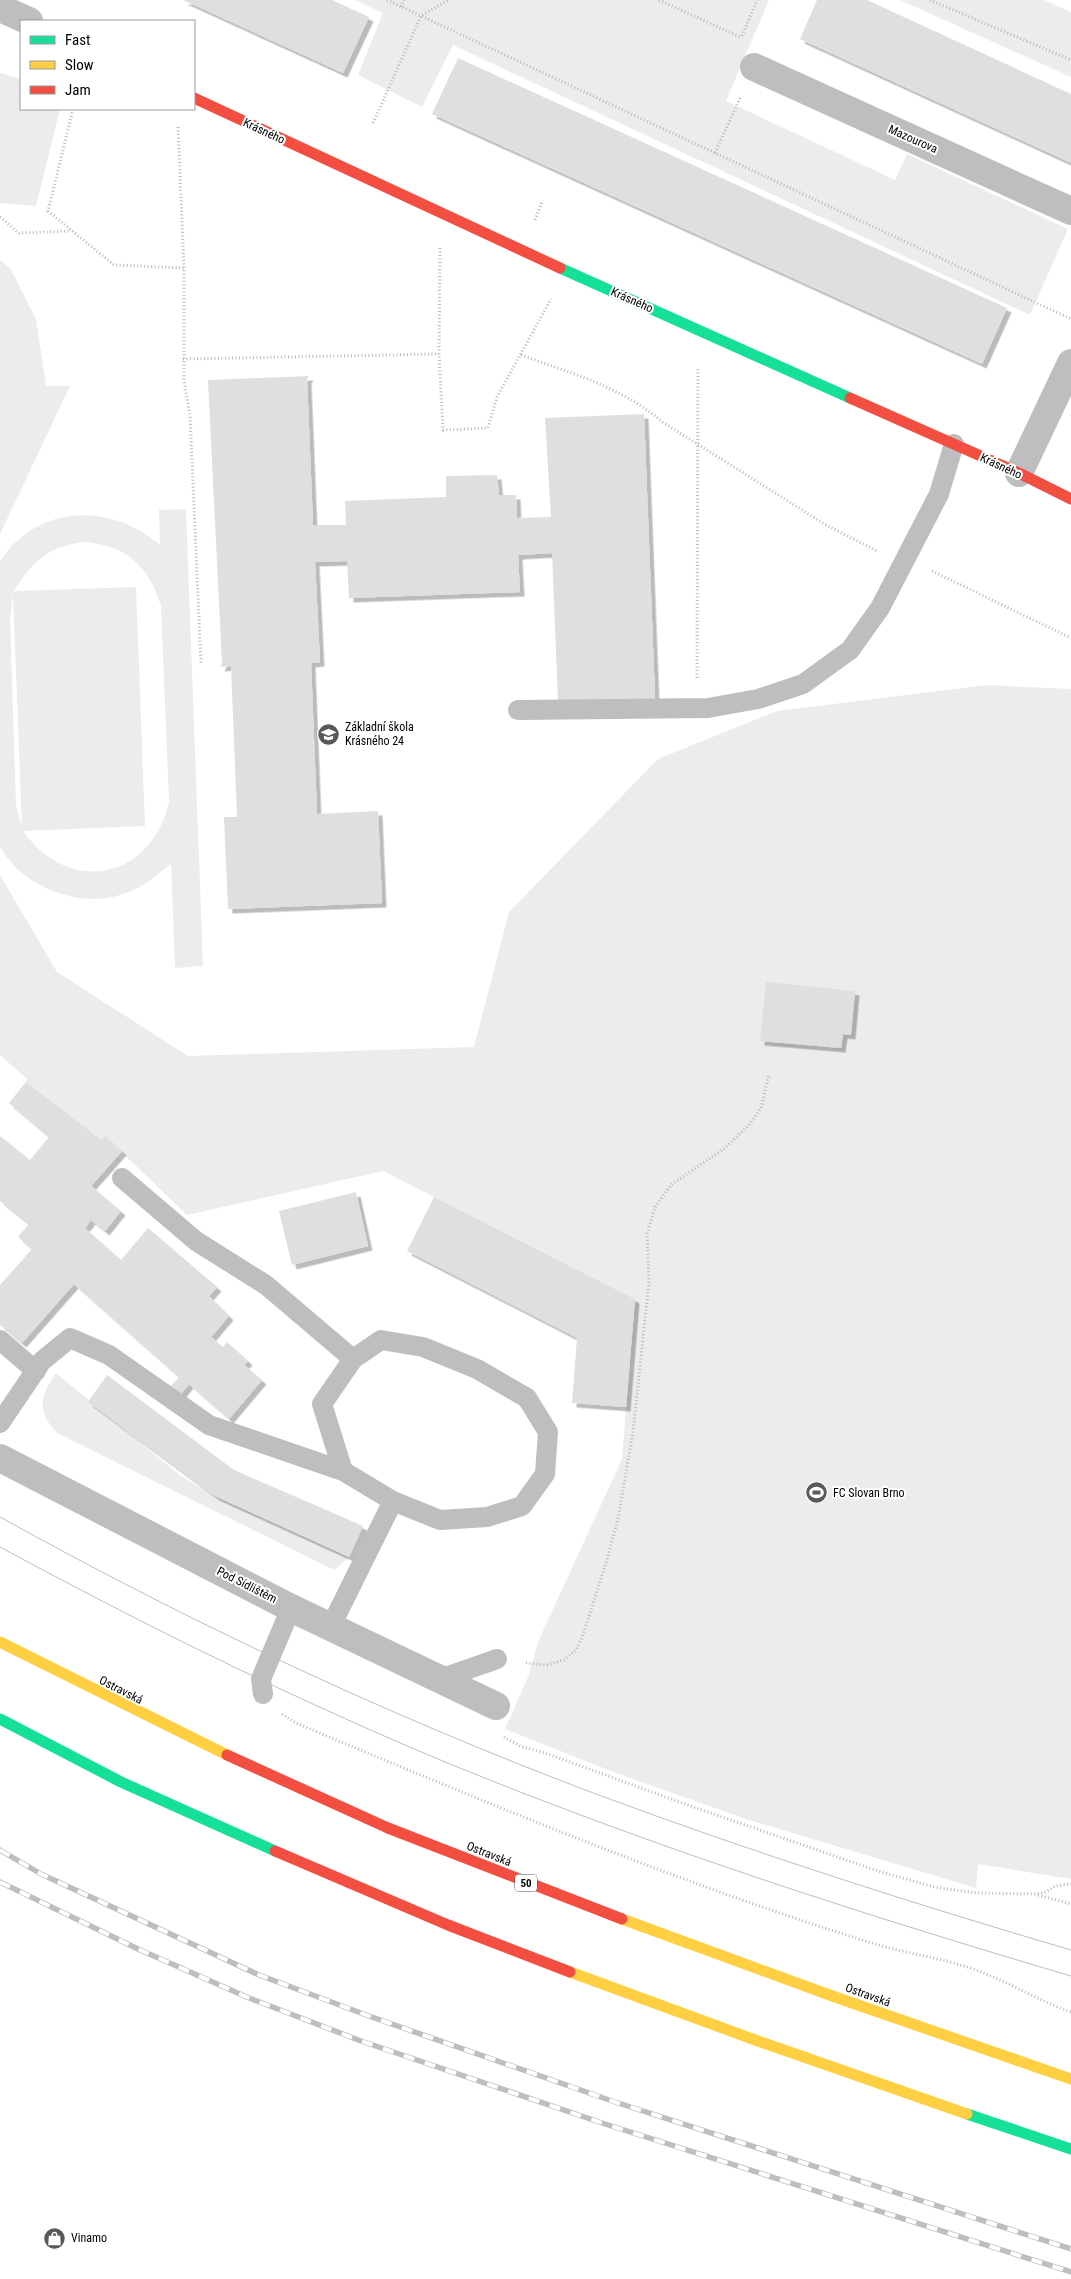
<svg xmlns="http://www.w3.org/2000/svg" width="1071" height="2279" font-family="'Roboto Condensed',sans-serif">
<defs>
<filter id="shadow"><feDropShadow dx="4.5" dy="4.5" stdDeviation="0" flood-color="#0004"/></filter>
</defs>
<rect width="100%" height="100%" fill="#fff"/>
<path fill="#ececec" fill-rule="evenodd" d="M 355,0 L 769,0 L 726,101 L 895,180 L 907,154 L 1068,229 L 1030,315 L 453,45 L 422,107 L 358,75 L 383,13 Z
M 900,0 L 1044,0 L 1071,12 L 1071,77 Z
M 0,73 L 21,79 L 21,109 L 60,109 L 36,206 L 0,203 Z
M 0,260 L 10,268 L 36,319 L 46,386 L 70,386 L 0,534 Z
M 186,509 L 203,966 L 175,968 L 171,864 C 158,873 148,884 133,890 C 122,895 108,899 96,899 C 60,900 16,879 0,846 L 0,561 C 38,504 110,502 160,545 L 159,510 ZM 84,542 C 126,545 149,566 161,606 L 169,802 C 151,880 69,896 23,831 L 145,826 L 136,587 L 14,591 C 33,561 47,547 84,542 ZM 13,594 L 22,827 L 16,805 L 10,619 Z
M 987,685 L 1071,689 L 1071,1879 L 978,1864 L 976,1888 L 746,1819 L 616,1773 L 505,1729 L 528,1677 L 538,1642 L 622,1459 L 635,1299 L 383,1171 L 187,1215 L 105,1136 L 101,1141 L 26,1082 L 27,1079 L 0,1055 L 0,875 L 57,972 L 188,1056 L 474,1047 L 509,912 L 658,759 L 777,711 Z
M 56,1373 L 181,1476 L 215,1496 L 349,1557 L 334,1570 L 57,1433 C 36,1410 40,1397 56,1373 Z"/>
<path fill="#dfdfdf" filter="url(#shadow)" d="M 183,0 L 332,0 L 369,17 L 343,73 Z
M 817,0 L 867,0 L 1071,94 L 1071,163 L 800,39 Z
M 458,58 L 1007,308 L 982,364 L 432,114 Z
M 309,376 L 307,379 L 313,525 L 346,525 L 345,501 L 446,497 L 446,476 L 497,475 L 499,495 L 516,495 L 517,518 L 551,517 L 545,418 L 644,414 L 655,698 L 657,700 L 558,701 L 552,553 L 518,555 L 520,592 L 349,598 L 347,561 L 315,562 L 320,662 L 311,663 L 317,814 L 378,811 L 382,903 L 228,909 L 224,817 L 237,817 L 231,666 L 220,667 L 222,663 L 208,380 Z
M 766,982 L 855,991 L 851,1035 L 843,1034 L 841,1048 L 760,1041 Z
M 26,1082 L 101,1140 L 105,1136 L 122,1151 L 91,1186 L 121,1211 L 105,1231 L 91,1220 L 85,1228 L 121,1260 L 148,1228 L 217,1287 L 209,1296 L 229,1316 L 211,1337 L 223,1347 L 227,1342 L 248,1361 L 244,1365 L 262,1380 L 229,1419 L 189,1384 L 180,1395 L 170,1387 L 179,1377 L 74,1284 L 22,1343 L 0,1325 L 0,1285 L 32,1249 L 18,1237 L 29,1224 L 0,1201 L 0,1136 L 30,1160 L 49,1137 L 9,1103 Z
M 356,1192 L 368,1246 L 292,1265 L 279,1211 Z
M 434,1197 L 635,1299 L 626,1407 L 572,1403 L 577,1338 L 407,1251 Z
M 107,1375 L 234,1470 L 363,1526 L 349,1557 L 215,1496 L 88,1402 Z"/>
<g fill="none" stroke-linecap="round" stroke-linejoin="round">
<path stroke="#b9b9b9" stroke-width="3" stroke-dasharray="1 2.5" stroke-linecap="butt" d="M 387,0 L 1071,319
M 659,0 L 740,37
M 930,0 L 1071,60
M 401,7 L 404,0
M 742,36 L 757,0
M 73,109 L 48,211 L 114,265 L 184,268
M 373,123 L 421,16 L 448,0
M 178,127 L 184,268 L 184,381 L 190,415 L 201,664
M 715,153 L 741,96
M 0,217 L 19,233 L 70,231
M 535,220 L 542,202
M 440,248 L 439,354 L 443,430 L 488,428 L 497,397 L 551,299
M 521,355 C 573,374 620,386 664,423 L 826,525 L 877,551
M 183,359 L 439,354
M 932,571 L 1071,638
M 697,678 L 698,367
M 526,1663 L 547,1665 L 564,1660 L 576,1650 L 582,1638 L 606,1563 L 618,1519 L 633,1432 L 649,1282 L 647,1234 L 655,1207 L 671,1185 L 725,1148 L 750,1124 L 761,1108 L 769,1074
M 282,1714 L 296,1723 C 487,1803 678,1883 875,1944 C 905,1953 935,1957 964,1966 C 1001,1977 1034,1999 1071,2012
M 504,1737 L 520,1746 L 548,1754 L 682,1803 L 875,1870 L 934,1887 L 977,1893 L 1036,1894 L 1046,1892 L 1055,1886 L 1071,1884
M 1038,1895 L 1071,1904"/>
<path stroke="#bebebe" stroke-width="20" d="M 518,710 L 708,708 L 758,699 L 803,684 L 850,650 L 880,608 L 939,494 L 954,444
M 122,1178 L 196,1241 L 266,1285 L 353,1359
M 0,1340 L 36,1371
M 0,1423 L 42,1361 L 70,1338 L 109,1355 L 209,1425 L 343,1471
M 330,1628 L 393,1501 L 440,1520 L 487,1517 L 522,1506 L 545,1474 L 548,1432 L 527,1398 L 477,1369 L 423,1347 L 381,1340 L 353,1359 L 322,1404 L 343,1471 L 393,1501
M 440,1679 L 497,1659
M 263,1694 L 261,1679 L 291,1608"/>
<path stroke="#bebebe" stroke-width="28" d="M 0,8 L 29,21
M 754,67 L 1071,211
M 1019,473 L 1071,363
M 0,1458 L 291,1608 L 496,1706"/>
<path stroke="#16e098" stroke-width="11" d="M 560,268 L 850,398
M 0,1719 L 121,1782 L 275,1851
M 967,2114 L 1071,2149"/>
<path stroke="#ffcf43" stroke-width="11" d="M 0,1642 L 227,1755
M 622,1919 L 835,1997 L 1071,2079
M 570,1972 L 758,2041 L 967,2114"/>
<path stroke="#f24e42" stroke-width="11" d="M 194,98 L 560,268
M 850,398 L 1019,473 L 1071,499
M 227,1755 L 388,1828 L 622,1919
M 275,1851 L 448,1925 L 570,1972"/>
<path stroke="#bebebe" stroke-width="1" d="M 0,1517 C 191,1623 391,1717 596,1794 C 752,1852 911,1903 1071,1950
M 0,1547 C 146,1626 296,1700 450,1764 C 653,1847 861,1914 1071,1976"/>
<defs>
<path id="rail" d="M 0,1850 L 41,1874 L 259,1975 L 369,2016 L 612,2101 L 1071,2249
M 0,1882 L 138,1949 L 249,1998 L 361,2041 L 602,2123 L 1071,2272"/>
</defs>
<use href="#rail" stroke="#bebebe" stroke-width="5.5"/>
<use href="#rail" stroke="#fff" stroke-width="4" stroke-dasharray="11" stroke-linecap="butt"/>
</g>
<defs>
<symbol id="school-disc" viewBox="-11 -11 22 22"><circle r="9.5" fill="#595959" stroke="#fff"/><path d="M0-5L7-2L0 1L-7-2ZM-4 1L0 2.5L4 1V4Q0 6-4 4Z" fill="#fff"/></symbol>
<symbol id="stadium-disc" viewBox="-11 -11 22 22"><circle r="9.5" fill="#595959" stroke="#fff"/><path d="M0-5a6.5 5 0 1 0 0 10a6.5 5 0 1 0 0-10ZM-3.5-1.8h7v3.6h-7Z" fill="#fff"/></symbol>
<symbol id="shop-disc" viewBox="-11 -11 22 22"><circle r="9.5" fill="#595959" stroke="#fff"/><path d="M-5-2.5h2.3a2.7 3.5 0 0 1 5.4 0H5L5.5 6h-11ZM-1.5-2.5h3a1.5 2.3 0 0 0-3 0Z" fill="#fff"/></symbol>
</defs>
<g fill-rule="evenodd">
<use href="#school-disc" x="316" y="722" width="25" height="25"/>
<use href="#stadium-disc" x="804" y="1480" width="25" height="25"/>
<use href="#shop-disc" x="42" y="2226" width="25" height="25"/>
</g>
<g text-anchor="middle" stroke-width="4" stroke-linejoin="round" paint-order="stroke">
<rect fill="#fff" stroke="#4c4c4c" stroke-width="1" x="515" y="1874.5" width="22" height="17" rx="4"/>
<g font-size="11" font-weight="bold" fill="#000">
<text x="526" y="1887">50</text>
</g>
<g font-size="12" fill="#000" stroke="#fff">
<text transform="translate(264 131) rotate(25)" y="4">Krásného</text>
<text transform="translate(913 139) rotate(24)" y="4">Mazourova</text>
<text transform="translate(632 300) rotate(24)" y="4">Krásného</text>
<text transform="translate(1001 466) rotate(25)" y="4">Krásného</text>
<text transform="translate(247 1585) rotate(27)" y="4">Pod Sídlištěm</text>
<text transform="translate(121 1690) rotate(27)" y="4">Ostravská</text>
<text transform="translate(489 1854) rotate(22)" y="4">Ostravská</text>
<text transform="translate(868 1995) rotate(20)" y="4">Ostravská</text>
</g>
<g font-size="12" fill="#000" stroke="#fff" text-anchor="start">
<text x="345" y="731">Základní škola<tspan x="345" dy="14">Krásného 24</tspan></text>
<text x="833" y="1497">FC Slovan Brno</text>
<text x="71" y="2242">Vinamo</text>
</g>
</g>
<rect x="20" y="20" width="175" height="90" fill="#ffffff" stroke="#999999"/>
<rect x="30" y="36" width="25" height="8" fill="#16e098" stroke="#999999"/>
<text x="65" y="45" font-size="15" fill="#000000">Fast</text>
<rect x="30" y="61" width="25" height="8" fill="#ffcf43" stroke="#999999"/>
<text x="65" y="70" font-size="15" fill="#000000">Slow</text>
<rect x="30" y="86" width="25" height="8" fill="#f24e42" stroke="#999999"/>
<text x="65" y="95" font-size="15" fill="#000000">Jam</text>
</svg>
